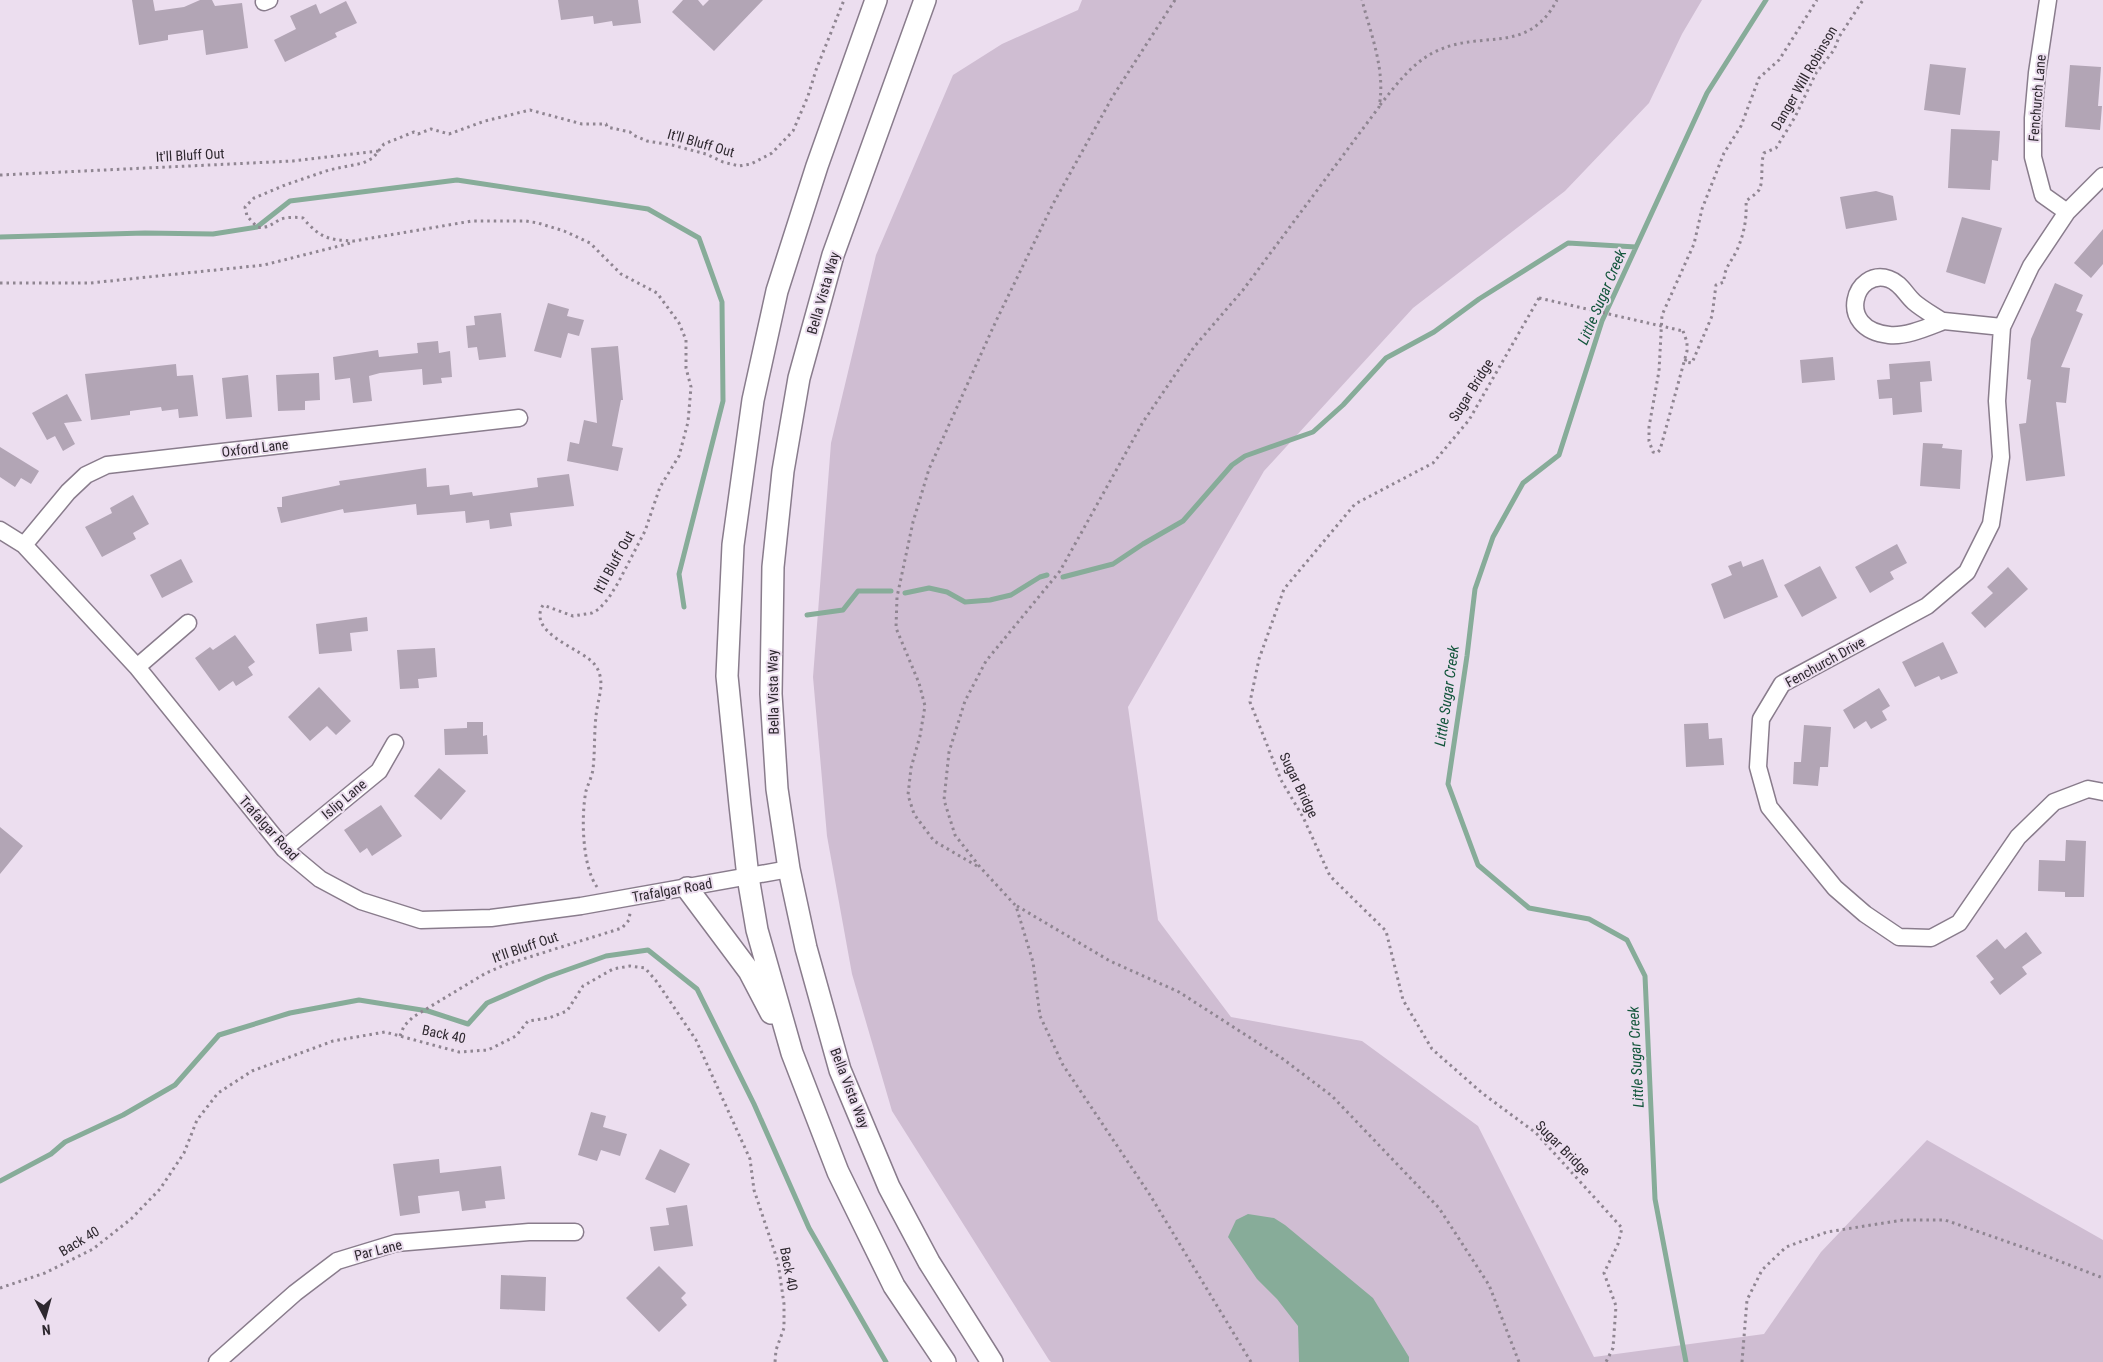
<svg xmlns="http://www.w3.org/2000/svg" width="2103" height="1362" font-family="'Roboto Condensed',sans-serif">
<rect width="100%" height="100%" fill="#ecdeef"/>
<path fill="#cfbdd2" d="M 1082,0 L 1702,0 L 1682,34 L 1649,103 L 1565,191 L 1413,308 L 1264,471 L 1128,707 L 1158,920 L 1231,1017 L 1362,1041 L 1478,1126 L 1594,1357 L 1764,1334 L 1821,1252 L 1927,1140 L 2103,1240 L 2103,1362 L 1051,1362 L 1049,1360 L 892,1111 L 852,974 L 827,836 L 813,677 L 831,443 L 876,255 L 953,75 L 1002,44 L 1078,10 Z"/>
<path fill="#87ac99" d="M 1248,1214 L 1274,1218 L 1285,1225 L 1373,1298 L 1409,1357 L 1409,1362 L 1299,1362 L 1298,1326 L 1277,1299 L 1257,1279 L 1228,1237 L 1236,1220 Z"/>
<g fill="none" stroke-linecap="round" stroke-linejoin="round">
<path stroke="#87ac99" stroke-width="5" d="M 0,237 L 145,233 L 213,234 L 257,227 L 290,201 L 457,180 L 648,209 L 699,238 L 722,302 L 723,401 L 679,574 L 684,607
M 1063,577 L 1113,564 L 1143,544 L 1183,521 L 1232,465 L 1245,456 L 1313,432 L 1343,405 L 1386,358 L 1434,332 L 1479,299 L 1568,243 L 1636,247
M 905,593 L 929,588 L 947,592 L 965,602 L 990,600 L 1011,595 L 1040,577 L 1047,575
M 807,615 L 843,610 L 858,591 L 891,591
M 0,1181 L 51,1154 L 65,1142 L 123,1115 L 175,1085 L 219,1035 L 290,1013 L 359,1000 L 428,1011 L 468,1024 L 487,1003 L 547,977 L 606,956 L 648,950 L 697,989 L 754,1104 L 809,1228 L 886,1362
M 1686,1362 L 1655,1199 L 1645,976 L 1627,940 L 1589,919 L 1529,908 L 1478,865 L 1448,784 L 1467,656 L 1475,589 L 1493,537 L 1523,483 L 1559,455 L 1602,321 L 1707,93 L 1766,0"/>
</g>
<path fill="#b2a5b5" d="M 132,0 L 153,0 L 155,11 L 184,7 L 200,0 L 212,0 L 215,6 L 242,3 L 248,48 L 206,55 L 203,30 L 168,35 L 168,40 L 139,45 Z
M 558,0 L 638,0 L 641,23 L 613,26 L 612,21 L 594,24 L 593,16 L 561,20 Z
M 683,0 L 698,0 L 703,6 L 709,0 L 763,0 L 714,51 L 672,12 Z
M 346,1 L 357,23 L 335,33 L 337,37 L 285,62 L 274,40 L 296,29 L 290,16 L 316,4 L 320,14 Z
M 1930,64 L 1966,68 L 1960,115 L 1924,110 Z
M 2070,65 L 2101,67 L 2098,106 L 2102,106 L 2100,130 L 2065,127 Z
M 1951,129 L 2000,131 L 1998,161 L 1992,160 L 1990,190 L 1948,188 Z
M 1876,191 L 1893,196 L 1897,220 L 1846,229 L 1840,197 Z
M 1962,217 L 2002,228 L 1985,284 L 1946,272 Z
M 2103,229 L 2103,264 L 2091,278 L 2074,263 Z
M 2055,283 L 2083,295 L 2076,311 L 2083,314 L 2061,367 L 2070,368 L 2066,403 L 2056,402 L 2065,476 L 2026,481 L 2019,424 L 2026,423 L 2031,380 L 2027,379 L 2031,339 Z
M 548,303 L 569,309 L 567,316 L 584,320 L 579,336 L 568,333 L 561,358 L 534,351 Z
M 501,313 L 506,357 L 479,360 L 477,347 L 468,348 L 466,326 L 475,325 L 474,316 Z
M 438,341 L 439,353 L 450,351 L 452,377 L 441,378 L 442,383 L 423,385 L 422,369 L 380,373 L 369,376 L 372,401 L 353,403 L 350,378 L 335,380 L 333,357 L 378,350 L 379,357 L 418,353 L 417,343 Z
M 618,346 L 623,400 L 621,400 L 612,446 L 623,448 L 618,471 L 567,461 L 570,442 L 579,444 L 584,420 L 597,423 L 591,348 Z
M 1833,357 L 1835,380 L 1802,383 L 1800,360 Z
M 1930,361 L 1932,381 L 1920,382 L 1922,412 L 1893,415 L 1892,398 L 1879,399 L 1877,380 L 1890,379 L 1889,364 Z
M 176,364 L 177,376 L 193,375 L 198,416 L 179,418 L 178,409 L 162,411 L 161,407 L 130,411 L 130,415 L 91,420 L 85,374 Z
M 319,373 L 320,400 L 305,401 L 305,410 L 278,411 L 276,375 Z
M 248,375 L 252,417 L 226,419 L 222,378 Z
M 67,394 L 82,421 L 64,423 L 75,444 L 63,451 L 55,436 L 47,440 L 32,413 Z
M 1923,443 L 1943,444 L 1942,448 L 1962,450 L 1960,489 L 1920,486 Z
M 0,447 L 39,471 L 31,484 L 21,478 L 15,487 L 0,477 Z
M 426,468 L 427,487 L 449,485 L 450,495 L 472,492 L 473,496 L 538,487 L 537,478 L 569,474 L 574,506 L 510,513 L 512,526 L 490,529 L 489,520 L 466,523 L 465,511 L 417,515 L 416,504 L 344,513 L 343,509 L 281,523 L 277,507 L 282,507 L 282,497 L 340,485 L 339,481 Z
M 133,495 L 149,524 L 133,533 L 136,539 L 102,557 L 85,527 L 112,513 L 110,508 Z
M 1897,544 L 1907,563 L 1890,572 L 1894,579 L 1870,593 L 1855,567 Z
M 181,559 L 193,582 L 162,598 L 150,575 Z
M 1763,559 L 1778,597 L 1724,619 L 1711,584 L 1732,575 L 1728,566 L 1741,561 L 1743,567 Z
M 1820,566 L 1837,598 L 1802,617 L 1784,585 Z
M 2008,567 L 2028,589 L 1985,628 L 1971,613 L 1993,593 L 1987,587 Z
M 367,617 L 368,631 L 350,633 L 352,651 L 319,654 L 316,624 Z
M 235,635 L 255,662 L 248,667 L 253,675 L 236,686 L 233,681 L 219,691 L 195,658 L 210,647 L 213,650 Z
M 1943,642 L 1958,673 L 1941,680 L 1939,676 L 1915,687 L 1902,662 Z
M 435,648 L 437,677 L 418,679 L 419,688 L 400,689 L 397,650 Z
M 319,687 L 351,721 L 336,735 L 327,726 L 310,741 L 288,717 Z
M 1879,688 L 1890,706 L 1882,711 L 1887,720 L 1871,729 L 1866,721 L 1854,729 L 1843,710 Z
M 467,722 L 483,722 L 483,736 L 487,735 L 488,754 L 445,755 L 444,729 L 467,728 Z
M 1708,723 L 1709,739 L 1722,738 L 1724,765 L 1686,767 L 1684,724 Z
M 1804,725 L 1831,727 L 1828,767 L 1820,767 L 1818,786 L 1793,784 L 1794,762 L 1801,762 Z
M 439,768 L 466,791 L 441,820 L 414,796 Z
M 381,805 L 402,836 L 372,856 L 367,848 L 360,853 L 344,830 Z
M 0,827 L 23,846 L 0,874 Z
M 2066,840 L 2086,841 L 2084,897 L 2065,897 L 2065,892 L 2038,891 L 2039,860 L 2065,861 Z
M 2026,932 L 2042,953 L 2022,967 L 2027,974 L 2000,995 L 1990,982 L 1994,979 L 1976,956 L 1997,939 L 2005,949 Z
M 591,1112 L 606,1116 L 603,1127 L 627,1134 L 620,1156 L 601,1150 L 597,1161 L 578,1155 Z
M 660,1149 L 690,1164 L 675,1193 L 645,1179 Z
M 439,1159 L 440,1173 L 501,1166 L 505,1199 L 485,1201 L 486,1208 L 462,1211 L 459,1191 L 418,1196 L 420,1213 L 400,1216 L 393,1164 Z
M 687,1205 L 693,1246 L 654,1251 L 650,1227 L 669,1225 L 666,1208 Z
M 659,1266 L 686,1293 L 681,1298 L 687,1305 L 659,1332 L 626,1298 Z
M 501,1275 L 546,1277 L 545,1311 L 500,1309 Z"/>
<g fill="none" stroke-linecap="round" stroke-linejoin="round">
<defs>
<path id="minor" d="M 2048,0 L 2037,73 L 2033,118 L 2033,157 L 2043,195 L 2067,212
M 264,2 L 269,0
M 2103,176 L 2067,212 L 2031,266 L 2002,327 L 1997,401 L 2001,457 L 1991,524 L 1967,572 L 1927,606 L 1782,684 L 1761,719 L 1758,767 L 1769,807 L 1835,888 L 1865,914 L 1899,937 L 1931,938 L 1959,923 L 2018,837 L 2054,802 L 2088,789 L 2103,792
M 1944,321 C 1928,327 1906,337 1889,335 C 1834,329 1855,267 1889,279 C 1901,283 1905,294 1914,302 C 1922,309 1933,315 1942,321 L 1944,321 L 2002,327
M 0,530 L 24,545 L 137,667 L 284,849 L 320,879 L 361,901 L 421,920 L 491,918 L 581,906 L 789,869
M 24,545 L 68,492 L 86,475 L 107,465 L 519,418
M 137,667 L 188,623
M 284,849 L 379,771 L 395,743
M 217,1362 L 295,1293 L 337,1261 L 396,1243 L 529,1232 L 575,1232"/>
<path id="major" d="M 876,0 L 817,166 L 777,291 L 753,400 L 733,545 L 727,676 L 740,805 L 748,877 L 757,930 L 792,1053 L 838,1172 L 894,1286 L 945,1362
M 925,0 L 833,255 L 799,378 L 783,471 L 773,567 L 771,694 L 777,789 L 789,869 L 806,948 L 840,1070 L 889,1187 L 929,1262 L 992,1362
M 687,888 L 749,971 L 771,1013"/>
</defs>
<use href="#minor" stroke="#897c8c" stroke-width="19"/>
<use href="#major" stroke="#897c8c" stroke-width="24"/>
<path stroke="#8f8591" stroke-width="3" stroke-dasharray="2.5 4" stroke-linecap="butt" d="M 1380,105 C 1397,84 1413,61 1439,50 C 1484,30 1528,55 1557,0
M 0,175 L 293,161 L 379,151
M 0,283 L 90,283 L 264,265 L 351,243
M 1539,298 L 1469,420 L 1433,463 L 1355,504 L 1284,589 L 1259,659 L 1250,702 L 1281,780 L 1303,817 L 1330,876 L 1386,931 L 1403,1000 L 1432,1049 L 1482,1093 L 1536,1133 L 1622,1228 L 1618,1244 L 1604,1273 L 1616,1306 L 1613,1348 L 1606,1362
M 1683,331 L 1687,342 L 1687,351 L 1660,450 L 1657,453 L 1653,452 L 1649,441 L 1649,427 L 1659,371 L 1662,315 L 1694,244 L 1702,209 L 1724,153 L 1741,126 L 1759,78 L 1779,60 L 1817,0
M 1686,359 L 1685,362 L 1692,363 L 1712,316 L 1716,285 L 1724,282 C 1724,267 1731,263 1737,250 C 1744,234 1747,219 1746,201 C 1750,198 1756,194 1759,190 C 1764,181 1760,164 1764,153 L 1776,148 L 1781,140 L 1795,117 L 1816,73 L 1834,50 L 1839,37 L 1863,0
M 977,866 L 934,841 L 914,814 L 908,795 L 911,768 L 920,736 L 925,706 L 919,683 L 896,628 L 897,597 L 913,522 L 929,469 L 996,321 L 1053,204 L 1113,96 L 1175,0
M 597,887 C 582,866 581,816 586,791 C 588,784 592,777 593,769 C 595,752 594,734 596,716 C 597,706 600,696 601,686 C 601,679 600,671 595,665 C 584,649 526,634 543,605 L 573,616 L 592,613 L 599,609 L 608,599 L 618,583 L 645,531 L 660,487 L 679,456 L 688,422 L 691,387 L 686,368 L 686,340 L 679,323 L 657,293 L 621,274 L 590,243 L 564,231 L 538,223 L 526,221 L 472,221 L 354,241 C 328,240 320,238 303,218 C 297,217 287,217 281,219 C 273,223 268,229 257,227 L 247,216 L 245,207 L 254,198 L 285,185 L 329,170 L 363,163 L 373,158 L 384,144 L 414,132 L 418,134 L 431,129 L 449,134 L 485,121 L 530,110 L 582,124 L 606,124 L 607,127 L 630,132 L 633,135 L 647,141 L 672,145 L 706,154 L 723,162 L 739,166 L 751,164 L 772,153 L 793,131 L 808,96 L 816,70 L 844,0
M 1017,906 L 1110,961 L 1179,992 L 1283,1059 L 1332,1096 L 1439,1208 L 1489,1285 L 1519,1362
M 400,1036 L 404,1026 L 413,1017 L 486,973 L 507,964 L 622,928 L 629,920 L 630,913
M 0,1288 L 45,1273 L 93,1249 L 131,1219 L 160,1189 L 184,1153 L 197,1120 L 218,1093 L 252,1071 L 333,1041 L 385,1032 L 459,1052 L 488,1050 L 516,1036 L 528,1021 L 549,1018 L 567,1011 L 583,986 L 613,969 L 630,966 L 645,968 L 657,982 L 696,1040 L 750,1159 L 754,1190 L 778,1262 L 784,1304 L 784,1328 L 776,1350 L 775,1362
M 1251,1362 L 1150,1195 L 1063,1065 L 1040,1016 L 1033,962 L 1016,906 L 980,867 L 955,835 L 944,800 L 949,752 L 965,701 L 986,661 L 1060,571 L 1143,422 L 1194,347 L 1243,290 L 1379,107 C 1386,71 1371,35 1362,0
M 1742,1362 L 1747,1300 L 1762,1270 L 1786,1247 L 1827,1232 L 1903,1220 L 1945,1220 L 2028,1249 L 2103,1278"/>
<use href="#minor" stroke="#fff" stroke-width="16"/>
<use href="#major" stroke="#fff" stroke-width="21"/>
<path stroke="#8f8591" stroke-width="3" stroke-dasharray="2.5 4" stroke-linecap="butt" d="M 1539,298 L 1683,331"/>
</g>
<g text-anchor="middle" stroke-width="4" stroke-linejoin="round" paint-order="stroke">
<g font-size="14" fill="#2e282f" stroke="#ecdeef">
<text transform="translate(1804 78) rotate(-60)" y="5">Danger Will Robinson</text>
<text transform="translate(2037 98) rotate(-85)" y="5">Fenchurch Lane</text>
<text transform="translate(701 143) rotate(16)" y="5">It'll Bluff Out</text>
<text transform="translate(190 155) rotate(-3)" y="5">It'll Bluff Out</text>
<text transform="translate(823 293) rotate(-74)" y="5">Bella Vista Way</text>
<text transform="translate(1471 390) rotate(-58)" y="5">Sugar Bridge</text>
<text transform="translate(255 448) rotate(-7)" y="5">Oxford Lane</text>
<text transform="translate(614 562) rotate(-61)" y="5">It'll Bluff Out</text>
<text transform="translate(1825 662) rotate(-29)" y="5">Fenchurch Drive</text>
<text transform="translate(773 692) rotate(-91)" y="5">Bella Vista Way</text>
<text transform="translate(1299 785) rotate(64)" y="5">Sugar Bridge</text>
<text transform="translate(344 799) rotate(-40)" y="5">Islip Lane</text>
<text transform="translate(269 828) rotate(48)" y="5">Trafalgar Road</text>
<text transform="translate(672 890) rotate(-10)" y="5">Trafalgar Road</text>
<text transform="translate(525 947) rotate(-19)" y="5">It'll Bluff Out</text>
<text transform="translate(444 1034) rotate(12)" y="5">Back 40</text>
<text transform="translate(850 1088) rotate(69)" y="5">Bella Vista Way</text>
<text transform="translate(1563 1148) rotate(45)" y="5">Sugar Bridge</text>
<text transform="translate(79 1241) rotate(-31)" y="5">Back 40</text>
<text transform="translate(378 1250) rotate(-14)" y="5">Par Lane</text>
<text transform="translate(789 1269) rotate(79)" y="5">Back 40</text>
</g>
<g font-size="15" font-style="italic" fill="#12553b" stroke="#ecdeef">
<text transform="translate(1602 297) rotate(-67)" y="5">Little Sugar Creek</text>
<text transform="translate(1447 696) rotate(-82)" y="5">Little Sugar Creek</text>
<text transform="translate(1636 1057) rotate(-93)" y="5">Little Sugar Creek</text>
</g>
</g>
<g transform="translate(45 1317) rotate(174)" stroke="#ecdeef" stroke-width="4" paint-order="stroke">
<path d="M0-4L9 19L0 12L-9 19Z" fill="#2e282f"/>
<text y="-8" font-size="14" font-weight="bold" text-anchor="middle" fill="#2e282f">N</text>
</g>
</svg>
